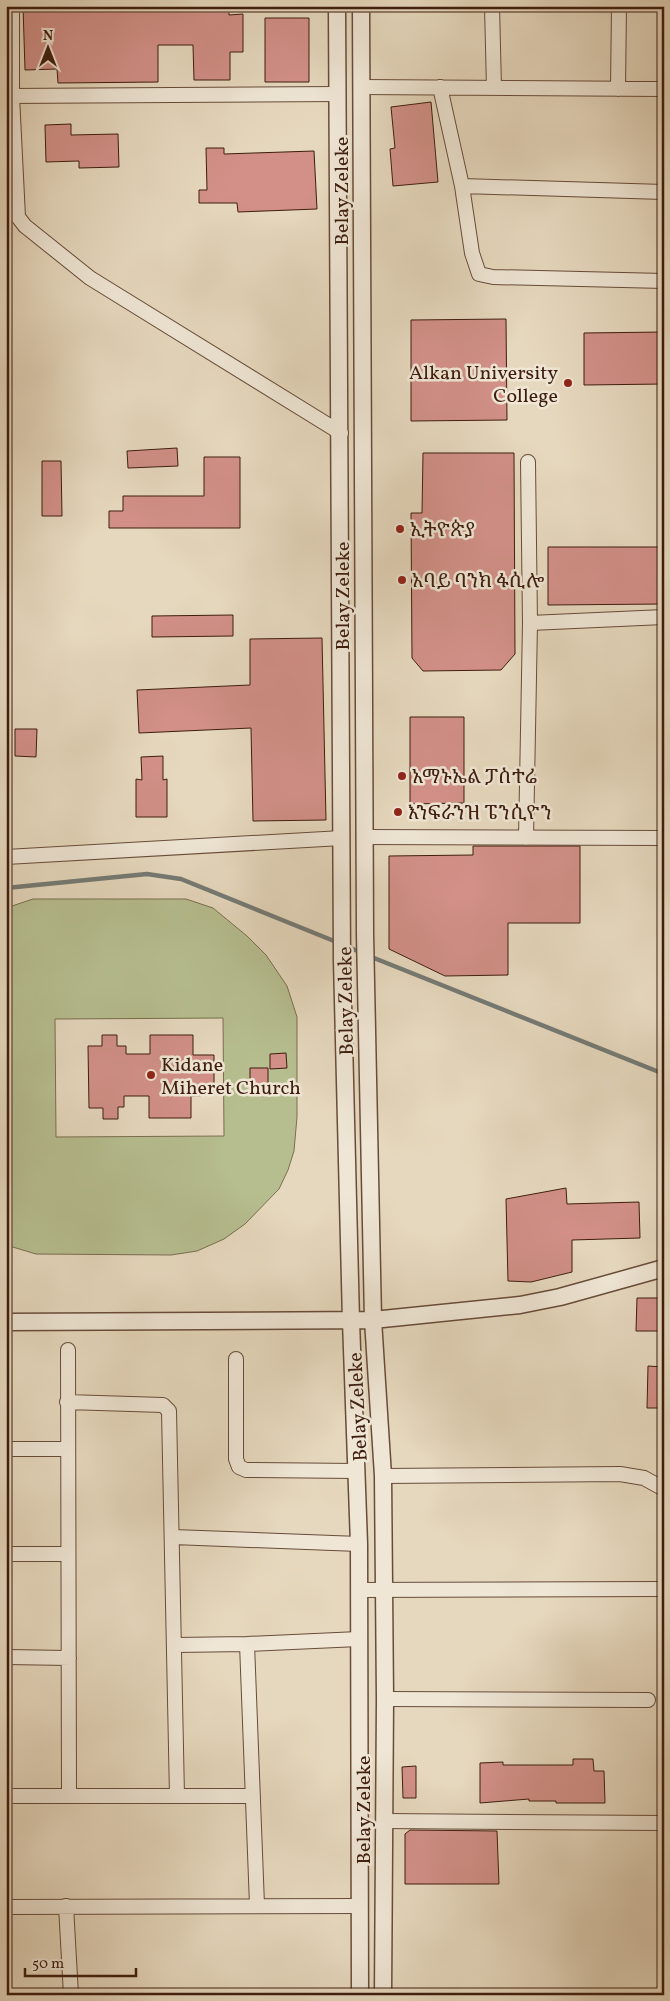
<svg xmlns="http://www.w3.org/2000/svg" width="670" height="2001" font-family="Vollkorn,'Noto Serif Ethiopic',serif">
<rect width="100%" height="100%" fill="#e6d8be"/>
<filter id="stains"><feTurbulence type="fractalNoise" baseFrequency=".004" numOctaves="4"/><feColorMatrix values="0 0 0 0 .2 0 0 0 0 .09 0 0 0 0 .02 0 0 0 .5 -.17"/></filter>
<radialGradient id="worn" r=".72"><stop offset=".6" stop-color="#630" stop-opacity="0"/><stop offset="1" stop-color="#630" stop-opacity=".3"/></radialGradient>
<path fill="#b6be90" stroke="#7a6e4f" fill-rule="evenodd" d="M 33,899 L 186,899 L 213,908 L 247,936 L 266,955 L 287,986 L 297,1017 L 297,1117 L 294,1151 L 288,1170 L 279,1189 L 245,1224 L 224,1239 L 197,1251 L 171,1255 L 36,1254 L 6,1245 L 6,908 ZM 223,1018 L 224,1136 L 56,1137 L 55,1019 Z"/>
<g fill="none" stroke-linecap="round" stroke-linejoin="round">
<path stroke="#747a75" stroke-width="4.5" d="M 6,888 L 147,874 L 181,879 L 339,943
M 346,946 L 362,953
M 369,956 L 664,1074"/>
</g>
<path fill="#d29088" stroke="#3e1d0e" d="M 23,6 L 105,6 L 105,10 L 132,9 L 132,6 L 229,6 L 229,15 L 243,14 L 243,52 L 230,52 L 230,80 L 194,80 L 193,45 L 158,45 L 158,82 L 58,83 L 57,69 L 25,70 Z
M 265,18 L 309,18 L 309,82 L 265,82 Z
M 431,102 L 438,182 L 393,186 L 390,149 L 395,148 L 391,107 Z
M 71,124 L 71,135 L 118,134 L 119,167 L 79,168 L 79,161 L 46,162 L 45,125 Z
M 206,148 L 224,148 L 224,154 L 314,151 L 317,209 L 238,212 L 237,203 L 199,203 L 199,190 L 207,190 Z
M 506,319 L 507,420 L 411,421 L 411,320 Z
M 664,332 L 664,384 L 584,385 L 584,333 Z
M 177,448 L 178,466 L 128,468 L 127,451 Z
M 423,453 L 514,453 L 515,654 L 501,670 L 423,671 L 412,658 L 411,513 L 422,513 Z
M 204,457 L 240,457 L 240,528 L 109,528 L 109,511 L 123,511 L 123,496 L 204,496 Z
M 42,461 L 61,461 L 62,516 L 42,516 Z
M 548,547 L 662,547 L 662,604 L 548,605 Z
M 233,615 L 233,636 L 152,637 L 152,616 Z
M 322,638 L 326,820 L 253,821 L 251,728 L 139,733 L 137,690 L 250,685 L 250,639 Z
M 410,717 L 464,717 L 464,803 L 410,804 Z
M 15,729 L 37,729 L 36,757 L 15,756 Z
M 163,756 L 163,780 L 167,779 L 167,817 L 136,817 L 136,779 L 142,780 L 141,757 Z
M 473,846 L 580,846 L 580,923 L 508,923 L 508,975 L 445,976 L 389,949 L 389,856 L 473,855 Z
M 102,1035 L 117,1035 L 117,1046 L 126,1046 L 126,1054 L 150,1054 L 150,1035 L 193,1035 L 193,1055 L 214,1055 L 214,1095 L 191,1096 L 191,1118 L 149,1118 L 149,1096 L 124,1096 L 124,1107 L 118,1107 L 118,1119 L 103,1119 L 103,1108 L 89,1108 L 88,1046 L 102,1046 Z
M 286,1053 L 287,1068 L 270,1069 L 270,1054 Z
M 250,1068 L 268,1068 L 268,1088 L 250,1088 Z
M 566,1188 L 567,1204 L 639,1202 L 640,1238 L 572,1240 L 572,1272 L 531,1282 L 508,1281 L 506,1199 Z
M 637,1298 L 664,1298 L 664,1331 L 636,1331 Z
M 648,1366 L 664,1367 L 664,1408 L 647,1408 Z
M 573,1759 L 593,1759 L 594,1771 L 604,1771 L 605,1803 L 556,1803 L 556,1801 L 529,1801 L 529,1799 L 480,1803 L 480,1763 L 503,1762 L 503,1765 L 573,1765 Z
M 416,1766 L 416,1798 L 403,1798 L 402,1767 Z
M 410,1830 L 497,1831 L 499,1884 L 405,1884 L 405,1834 Z"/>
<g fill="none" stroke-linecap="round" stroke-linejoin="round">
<defs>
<path id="minor" d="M 12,6 L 12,96 L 18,217 L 25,226 L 90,278 L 341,433
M 492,6 L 494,88
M 361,87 L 664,89
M 440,87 L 462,186 L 472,253 L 479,274 L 493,277 L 664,281
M 618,89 L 619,6
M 6,96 L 338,94
M 462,186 L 664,192
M 530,623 L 664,617
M 364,837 L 664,838
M 526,838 L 530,623 L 528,462
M 6,857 L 342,838
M 68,1350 L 69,1795
M 236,1359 L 236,1459 L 239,1467 L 246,1470 L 357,1471
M 67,1402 L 163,1405 L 169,1411 L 177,1796
M 6,1449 L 68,1449
M 383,1476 L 620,1474 L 644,1478 L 664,1489
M 173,1537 L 359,1544
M 6,1554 L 68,1554
M 359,1590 L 664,1589
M 247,1644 L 257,1905
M 175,1645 L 247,1644 L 359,1639
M 6,1657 L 69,1658
M 385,1699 L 648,1700
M 6,1796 L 253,1796
M 384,1821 L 664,1823
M 66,1906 L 71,1995
M 6,1907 L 359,1906"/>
<path id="tertiary" d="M 337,6 L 342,961 L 351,1321 L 359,1544 L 360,1995
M 361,6 L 365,934 L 373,1320 L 383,1476 L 385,1699 L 383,1995
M 6,1322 L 373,1320 L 520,1305 L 560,1297 L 664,1268"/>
</defs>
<use href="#minor" stroke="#684c3a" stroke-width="16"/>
<use href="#tertiary" stroke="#684c3a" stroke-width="19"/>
<use href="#minor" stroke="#efe6d5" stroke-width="14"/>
<use href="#tertiary" stroke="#efe6d5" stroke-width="16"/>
</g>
<g fill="#8f2418" stroke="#efe6d5" stroke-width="2">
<circle cx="568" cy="383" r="5"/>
<circle cx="400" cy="529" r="5"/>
<circle cx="402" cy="580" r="5"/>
<circle cx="402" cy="776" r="5"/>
<circle cx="398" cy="812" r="5"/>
<circle cx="151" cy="1075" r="5"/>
</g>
<g text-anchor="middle" stroke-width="5" stroke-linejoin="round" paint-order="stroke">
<g font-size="20" fill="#3e1d0e" stroke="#efe6d5">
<text transform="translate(341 191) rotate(-90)" y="7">Belay Zeleke</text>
<text transform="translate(342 596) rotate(-90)" y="7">Belay Zeleke</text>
<text transform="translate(345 1001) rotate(-91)" y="7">Belay Zeleke</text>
<text transform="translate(357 1407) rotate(-93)" y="7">Belay Zeleke</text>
<text transform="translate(363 1810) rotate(-90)" y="7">Belay Zeleke</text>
</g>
<g font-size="20" fill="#3e1d0e" stroke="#efe6d5" text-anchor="start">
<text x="558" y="379" text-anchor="end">Alkan University<tspan x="558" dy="23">College</tspan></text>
<text x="410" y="536">ኢትዮጵያ</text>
<text x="412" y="587">አባይ ባንክ ፋሲሎ</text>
<text x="412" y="783">አማኑኤል ፓስተሬ</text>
<text x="408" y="819">እንፍራንዝ ፔንሲዮን</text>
<text x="161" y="1071">Kidane<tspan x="161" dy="23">Miheret Church</tspan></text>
</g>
</g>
<rect width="670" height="2001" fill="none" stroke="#e6d8be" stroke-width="25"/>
<rect x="8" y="8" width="655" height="1986" fill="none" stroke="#3e1d0e" stroke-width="2.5"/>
<rect x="12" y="12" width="645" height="1976" fill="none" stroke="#3e1d0e"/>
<g transform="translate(48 48)" stroke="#efe6d5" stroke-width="4" paint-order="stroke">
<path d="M0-4L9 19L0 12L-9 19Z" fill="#3e1d0e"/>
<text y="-8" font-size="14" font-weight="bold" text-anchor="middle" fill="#3e1d0e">N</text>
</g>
<path d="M25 1968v8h111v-8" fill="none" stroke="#3e1d0e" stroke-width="2.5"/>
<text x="32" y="1968" font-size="15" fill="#3e1d0e" stroke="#efe6d5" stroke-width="4" paint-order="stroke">50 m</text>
<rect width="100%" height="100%" filter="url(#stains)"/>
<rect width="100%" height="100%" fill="url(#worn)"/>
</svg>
